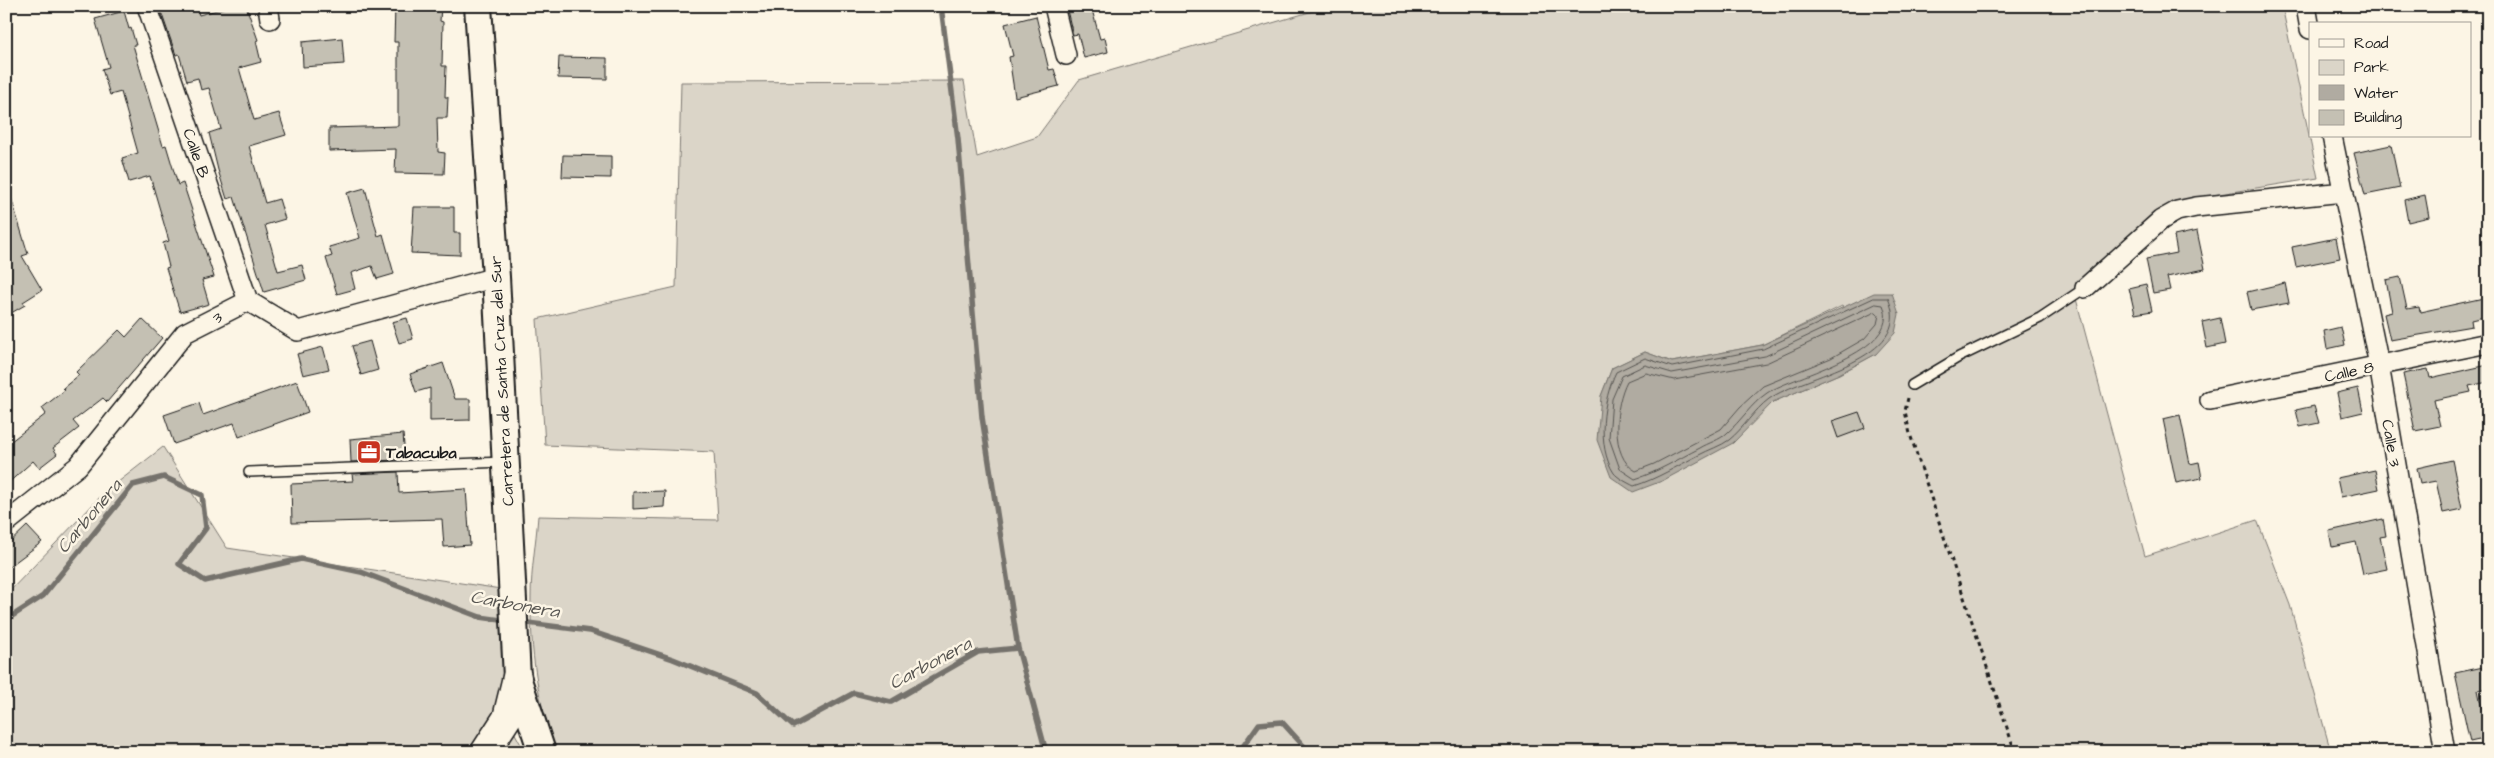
<svg xmlns="http://www.w3.org/2000/svg" width="2494" height="758" font-family="'Architects Daughter',sans-serif">
<rect width="100%" height="100%" fill="#fcf5e5"/>
<filter id="ink" filterUnits="userSpaceOnUse"><feTurbulence type="fractalNoise" baseFrequency=".02" numOctaves="2"/><feDisplacementMap in="SourceGraphic" scale="10" xChannelSelector="R" yChannelSelector="G"/><feConvolveMatrix kernelMatrix="1 2 1 2 8 2 1 2 1" color-interpolation-filters="sRGB"/></filter>
<g filter="url(#ink)">
<path fill="#dbd5c8" stroke="#7c7872" fill-rule="evenodd" d="M 1330,6 L 2282,6 L 2318,178 L 2176,201 L 2075,295 L 2145,556 L 2257,520 L 2290,605 L 2331,752 L 557,752 C 537,704 530,649 531,597 C 531,570 536,543 538,516 L 718,520 L 714,452 L 545,445 L 537,319 L 676,287 L 681,82 L 964,81 L 977,157 L 1037,137 L 1079,80 ZM 1842,306 L 1876,354 L 1839,374 L 1773,402 L 1753,420 L 1662,481 L 1601,396 L 1612,368 L 1645,352 L 1672,362 L 1762,345 Z
M 163,447 L 227,548 L 501,589 C 506,636 510,687 488,731 C 484,739 475,746 469,752 L 6,752 L 6,595 L 104,493 Z
M 513,730 L 525,752 L 502,752 Z"/>
<path fill="#b0aba1" stroke="#75726c" d="M 1874,293 L 1892,293 L 1899,314 L 1895,333 L 1876,354 L 1839,374 L 1773,402 L 1733,443 L 1662,481 L 1633,492 L 1611,477 L 1597,440 L 1601,396 L 1612,368 L 1645,352 L 1672,362 L 1762,345 Z"/>
<g fill="none" stroke-linecap="round" stroke-linejoin="round">
<path stroke="#575551" stroke-width="1" d="M 1874,298 L 1888,298 C 1916,360 1802,375 1769,399 C 1754,410 1744,428 1729,440 C 1721,446 1708,450 1699,455 C 1677,466 1657,479 1634,486 C 1628,483 1618,478 1614,473 C 1596,446 1603,399 1616,372 L 1645,358 L 1672,367 L 1763,349 Z
M 1876,304 L 1883,305 C 1903,352 1794,375 1767,393 C 1751,404 1741,421 1727,433 C 1720,440 1708,443 1700,448 C 1678,459 1658,472 1635,479 L 1620,469 L 1609,438 L 1612,399 L 1622,376 L 1645,365 L 1672,373 L 1765,356 Z
M 1876,312 L 1879,315 L 1877,324 L 1864,339 L 1831,358 L 1763,386 L 1740,407 L 1721,429 L 1654,464 L 1636,471 C 1609,457 1615,404 1627,381 L 1646,373 L 1674,380 L 1766,363 Z"/>
<path stroke="#75726c" stroke-width="5.5" d="M 941,6 L 958,139 L 982,417 L 1018,648
M 6,620 L 43,596 L 133,485 L 164,477 L 202,495 L 206,528 L 179,564 L 205,581 L 301,559 L 361,572 L 480,617 L 508,621
M 520,622 L 590,631 L 673,659 L 757,693 L 793,726 L 854,693 L 891,702 L 978,652 L 1018,648 L 1046,752
M 1239,752 L 1259,724 L 1282,722 L 1309,752"/>
</g>
<path fill="#c4c0b3" stroke="#1c1c1c" d="M 159,6 L 196,6 L 199,15 L 231,6 L 246,6 L 258,40 L 256,41 L 261,62 L 239,68 L 254,120 L 279,113 L 286,135 L 249,146 L 265,203 L 279,199 L 285,219 L 265,225 L 278,271 L 302,265 L 306,280 L 264,292 L 234,197 L 227,199 L 218,170 L 209,133 L 221,129 L 209,88 L 201,90 L 198,78 L 187,81 L 179,54 L 176,55 Z
M 395,6 L 441,6 L 440,21 L 443,22 L 442,66 L 446,66 L 445,97 L 448,97 L 447,118 L 437,118 L 438,152 L 445,153 L 444,174 L 395,173 L 396,149 L 329,151 L 329,128 L 398,126 L 398,42 L 394,42 Z
M 1066,6 L 1091,6 L 1100,39 L 1105,38 L 1108,52 L 1084,58 L 1078,34 L 1073,35 Z
M 124,11 L 129,29 L 131,28 L 136,45 L 133,45 L 163,146 L 166,145 L 178,185 L 183,183 L 214,277 L 202,280 L 209,304 L 180,312 L 166,268 L 169,267 L 163,243 L 169,241 L 150,176 L 129,182 L 122,158 L 138,153 L 121,92 L 110,95 L 102,69 L 109,67 L 95,19 Z
M 1036,16 L 1049,70 L 1054,69 L 1059,86 L 1015,97 L 1009,57 L 1013,56 L 1005,24 Z
M 342,38 L 344,64 L 303,67 L 302,42 Z
M 559,57 L 607,58 L 607,79 L 558,78 Z
M 2391,145 L 2400,188 L 2365,195 L 2354,153 Z
M 563,155 L 611,156 L 611,178 L 562,177 Z
M 365,188 L 378,236 L 383,234 L 394,274 L 377,279 L 372,266 L 351,273 L 355,289 L 337,294 L 326,258 L 332,256 L 329,247 L 360,238 L 347,193 Z
M 6,194 L 10,194 L 28,254 L 22,256 L 42,290 L 23,302 L 25,305 L 6,316 Z
M 2425,195 L 2429,217 L 2408,222 L 2404,200 Z
M 414,207 L 454,207 L 454,233 L 460,233 L 460,255 L 411,253 Z
M 2197,231 L 2205,269 L 2167,277 L 2170,290 L 2153,293 L 2146,259 L 2177,253 L 2174,236 Z
M 2336,238 L 2340,258 L 2296,267 L 2292,247 Z
M 2400,277 L 2407,309 L 2419,307 L 2420,312 L 2488,297 L 2488,316 L 2471,320 L 2472,326 L 2390,340 L 2384,314 L 2392,312 L 2386,280 Z
M 2285,283 L 2289,303 L 2251,310 L 2247,292 Z
M 2146,284 L 2152,311 L 2135,314 L 2129,288 Z
M 407,318 L 413,339 L 399,343 L 392,322 Z
M 2220,318 L 2225,344 L 2207,348 L 2202,322 Z
M 142,319 L 162,338 L 107,402 L 103,398 L 73,421 L 79,428 L 53,448 L 57,454 L 39,468 L 33,461 L 6,485 L 6,445 L 46,414 L 42,408 L 65,390 L 63,388 L 79,375 L 76,372 L 119,330 L 126,337 Z
M 2341,327 L 2345,345 L 2327,349 L 2324,331 Z
M 370,341 L 378,370 L 361,375 L 352,346 Z
M 323,347 L 329,369 L 303,375 L 297,354 Z
M 443,363 L 455,399 L 470,399 L 470,420 L 430,421 L 430,388 L 416,392 L 410,374 Z
M 2488,365 L 2488,382 L 2469,386 L 2471,392 L 2434,400 L 2440,426 L 2415,431 L 2403,374 L 2428,369 L 2430,378 Z
M 297,381 L 308,412 L 239,437 L 234,423 L 174,444 L 164,415 L 199,403 L 203,415 Z
M 2358,388 L 2363,412 L 2342,417 L 2337,393 Z
M 2314,406 L 2319,423 L 2300,427 L 2296,410 Z
M 1859,412 L 1865,428 L 1838,438 L 1832,421 Z
M 2180,415 L 2190,464 L 2199,462 L 2202,478 L 2176,483 L 2163,419 Z
M 403,434 L 405,457 L 397,458 L 397,460 L 351,462 L 350,439 Z
M 2452,460 L 2462,509 L 2443,513 L 2436,481 L 2420,484 L 2417,468 Z
M 2375,470 L 2379,489 L 2341,497 L 2337,478 Z
M 398,472 L 399,493 L 466,489 L 470,545 L 444,547 L 442,519 L 292,523 L 291,484 L 353,481 L 352,474 Z
M 665,491 L 664,507 L 633,509 L 633,492 Z
M 2383,519 L 2386,536 L 2380,537 L 2387,569 L 2363,574 L 2356,542 L 2332,547 L 2329,531 Z
M 27,526 L 42,542 L 6,569 L 6,546 Z
M 2488,666 L 2488,688 L 2478,690 L 2488,738 L 2470,742 L 2455,673 Z"/>
<g fill="none" stroke-linecap="round" stroke-linejoin="round">
<defs>
<path id="lane" d="M 1912,385 L 1959,357 L 2040,318 L 2085,288
M 249,472 L 504,462"/>
<path id="street" d="M 147,6 L 248,301
M 268,6 L 270,19
M 1054,6 L 1066,55
M 2306,6 L 2310,29
M 2332,136 L 2379,365 L 2445,752
M 2085,288 L 2161,220 L 2177,211 L 2196,207 L 2344,192
M 2210,400 L 2488,343
M 6,523 L 78,466 L 185,333 L 248,301 L 298,331 L 496,277"/>
<path id="secondary" d="M 478,6 L 496,277 L 517,677 L 542,752"/>
<path id="primary" d="M 485,752 L 507,718 L 517,677"/>
</defs>
<use href="#lane" stroke="#1c1c1c" stroke-width="12"/>
<use href="#street" stroke="#1c1c1c" stroke-width="22"/>
<use href="#secondary" stroke="#1c1c1c" stroke-width="30"/>
<use href="#primary" stroke="#1c1c1c" stroke-width="31"/>
<path stroke="#1c1c1c" stroke-width="3" stroke-dasharray="4 4" stroke-linecap="butt" d="M 1908,398 L 1905,411 L 1910,434 L 2015,752"/>
<use href="#lane" stroke="#fcf5e5" stroke-width="9"/>
<use href="#street" stroke="#fcf5e5" stroke-width="19"/>
<use href="#secondary" stroke="#fcf5e5" stroke-width="26"/>
<use href="#primary" stroke="#fcf5e5" stroke-width="28"/>
</g>
</g>
<defs>
<symbol id="office-square" viewBox="-11 -11 22 22"><rect x="-9" y="-9" width="18" height="18" rx="4" fill="#c8321e" stroke="#fcf5e5"/><path d="M-6-3h4V-5.5h4V-3h4V5H-6ZM-1-4.5V-3h2v-1.5ZM-6 0V1H6V0Z" fill="#fff"/></symbol>
</defs>
<g fill-rule="evenodd">
<use href="#office-square" x="355" y="438" width="28" height="28"/>
</g>
<g text-anchor="middle" stroke-width="5" stroke-linejoin="round" paint-order="stroke">
<g font-size="16" fill="#1c1c1c" stroke="#fcf5e5">
<text transform="translate(197 153) rotate(71)" y="6">Calle B</text>
<text transform="translate(217 317) rotate(-28)" y="6">3</text>
<text transform="translate(2349 371) rotate(-12)" y="6">Calle 8</text>
<text transform="translate(501 381) rotate(-93)" y="6">Carretera de Santa Cruz del Sur</text>
<text transform="translate(2392 443) rotate(80)" y="6">Calle 3</text>
</g>
<g font-size="16" font-weight="bold" fill="#1c1c1c" stroke="#fcf5e5" text-anchor="start">
<text x="386" y="458">Tabacuba</text>
</g>
<g font-size="18" font-style="italic" fill="#575551" stroke="#fcf5e5">
<text transform="translate(89 516) rotate(-50)" y="6">Carbonera</text>
<text transform="translate(515 604) rotate(10)" y="6">Carbonera</text>
<text transform="translate(930 663) rotate(-28)" y="6">Carbonera</text>
</g>
</g>
<rect width="2494" height="758" fill="none" stroke="#fcf5e5" stroke-width="25"/>
<rect x="12" y="12" width="2469" height="733" fill="none" stroke="#1c1c1c" stroke-width="2" filter="url(#ink)"/>
<rect x="2309" y="22" width="162" height="115" fill="#fcf5e5" stroke="#a29e95"/>
<rect x="2319" y="39" width="25" height="8" fill="#fcf5e5" stroke="#a29e95"/>
<text x="2354" y="48" font-size="15" fill="#1c1c1c">Road</text>
<rect x="2319" y="60" width="25" height="15" fill="#dbd5c8" stroke="#a29e95"/>
<text x="2354" y="72" font-size="15" fill="#1c1c1c">Park</text>
<rect x="2319" y="85" width="25" height="15" fill="#b0aba1" stroke="#a29e95"/>
<text x="2354" y="98" font-size="15" fill="#1c1c1c">Water</text>
<rect x="2319" y="110" width="25" height="15" fill="#c4c0b3" stroke="#a29e95"/>
<text x="2354" y="122" font-size="15" fill="#1c1c1c">Building</text>
</svg>
